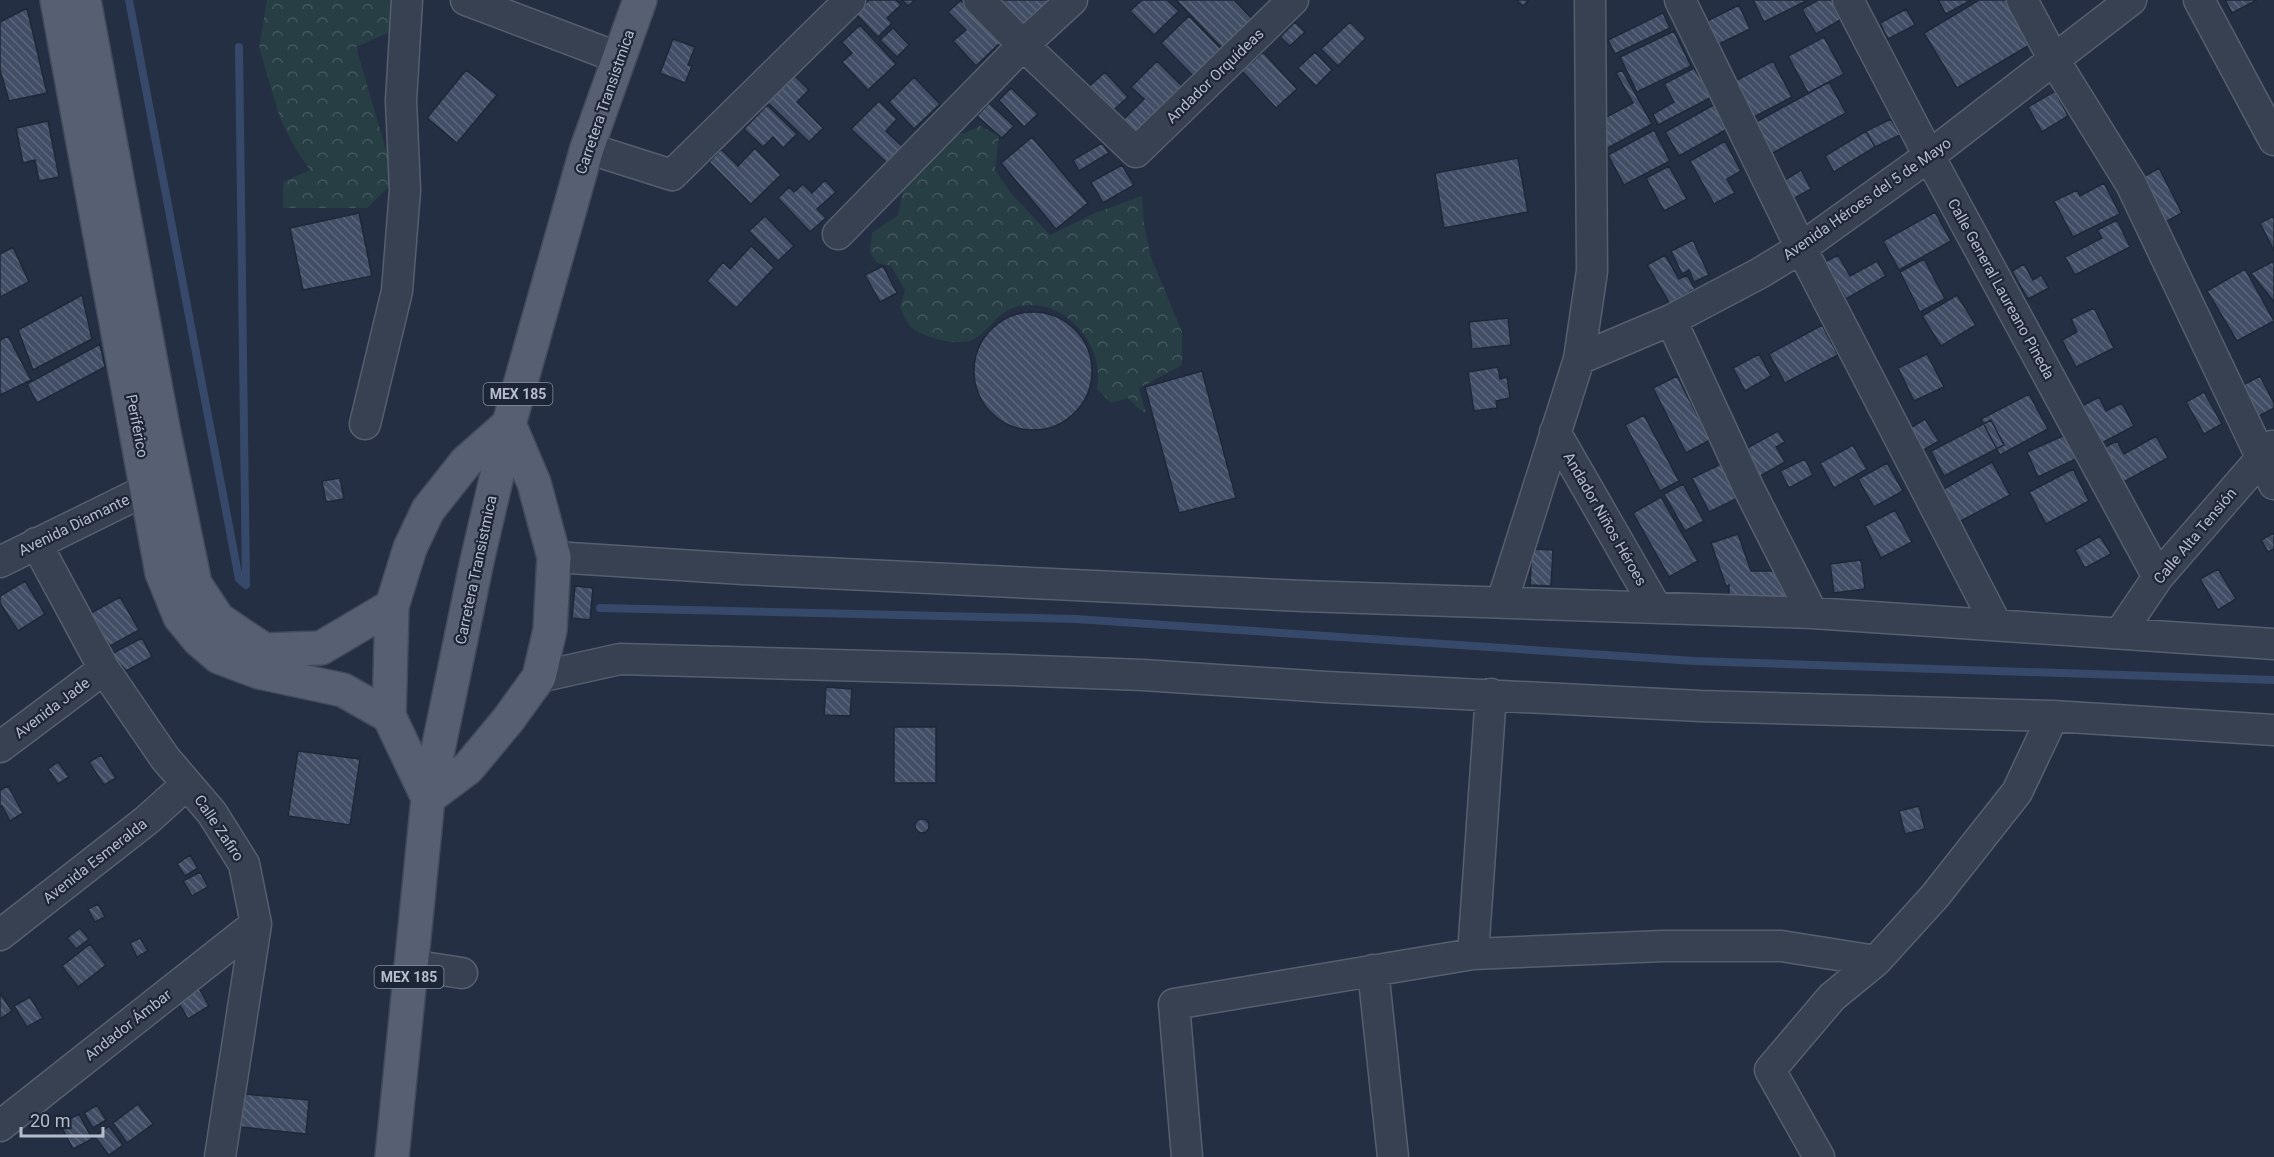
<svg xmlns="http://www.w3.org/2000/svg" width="2274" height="1157" font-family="Roboto,sans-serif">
<defs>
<pattern id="forest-crowns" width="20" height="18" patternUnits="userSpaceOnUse" patternTransform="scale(1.5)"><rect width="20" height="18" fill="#263e44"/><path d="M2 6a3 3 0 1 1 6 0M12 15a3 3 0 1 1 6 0" fill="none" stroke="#43585e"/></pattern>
<pattern id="building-back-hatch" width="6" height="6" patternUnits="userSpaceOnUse" patternTransform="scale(1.5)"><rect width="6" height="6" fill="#424e65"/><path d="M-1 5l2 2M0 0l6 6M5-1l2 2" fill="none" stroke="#5b667a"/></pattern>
</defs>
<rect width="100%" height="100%" fill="#242f43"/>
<path fill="url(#forest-crowns)" d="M 267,0 L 390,0 L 401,27 L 356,47 L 395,181 L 367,208 L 283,208 L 283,182 L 310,170 L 295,148 L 280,118 L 259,47 Z
M 980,126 L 999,136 L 995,170 L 1011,193 L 1050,235 L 1095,213 L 1142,196 L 1144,224 L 1151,257 L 1182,332 L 1182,365 L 1139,388 L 1146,413 L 1139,409 L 1128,398 L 1111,403 L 1097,389 C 1106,347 1066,297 1020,306 C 998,310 993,327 976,338 C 963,348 923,338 911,327 C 906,322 903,313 900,307 L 905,290 L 891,266 L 877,263 L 870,253 L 872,233 L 898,215 L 904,184 L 949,135 L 965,133 Z"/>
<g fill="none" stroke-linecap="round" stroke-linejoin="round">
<path stroke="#36496b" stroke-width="8" d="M 129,0 L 239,579 L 246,585 L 239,47
M 600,608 L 1076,619 L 1694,661 L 2274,680"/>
</g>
<path fill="url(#building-back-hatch)" stroke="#1f2839" stroke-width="1.5" d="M 869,0 L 896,0 L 901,5 L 887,18 L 892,23 L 878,37 L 855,13 Z
M 902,0 L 915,0 L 908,6 Z
M 961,0 L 1000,43 L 976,66 L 953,41 L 966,30 L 948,12 Z
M 998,0 L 1050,0 L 1022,26 Z
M 1142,0 L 1167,0 L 1179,11 L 1154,35 L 1130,11 Z
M 1176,0 L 1234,0 L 1255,22 L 1225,51 Z
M 1516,0 L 1529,0 L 1523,6 Z
M 1753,0 L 1808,0 L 1764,22 Z
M 1818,0 L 1832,0 L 1842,19 L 1816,34 L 1802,9 Z
M 1938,0 L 1971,0 L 1946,14 Z
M 1979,0 L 2007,0 L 2033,43 L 1957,88 L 1924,33 Z
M 2225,0 L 2257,0 L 2232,13 Z
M 1739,5 L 1750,29 L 1715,46 L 1703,23 Z
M 27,8 L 47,93 L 9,101 L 0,70 L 0,22 Z
M 1906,9 L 1915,25 L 1888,39 L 1880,23 Z
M 1663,13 L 1670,28 L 1615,54 L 1608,40 Z
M 1189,16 L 1223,51 L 1195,78 L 1161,43 Z
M 1295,22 L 1305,32 L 1290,46 L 1280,37 Z
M 1350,22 L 1366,38 L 1338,66 L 1321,49 Z
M 860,25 L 896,64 L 868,90 L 842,62 L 852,53 L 842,42 Z
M 893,28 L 909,45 L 897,57 L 880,40 Z
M 1674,31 L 1691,66 L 1637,92 L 1620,57 Z
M 1824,37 L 1844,74 L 1808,93 L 1788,56 Z
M 673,39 L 695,47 L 688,65 L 692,66 L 685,83 L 660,73 Z
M 1263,52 L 1297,89 L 1276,108 L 1242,71 Z
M 1315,52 L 1332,70 L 1316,86 L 1298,68 Z
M 1157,61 L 1190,94 L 1136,147 L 1116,127 L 1144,99 L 1131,87 Z
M 1773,61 L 1792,97 L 1754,117 L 1735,81 Z
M 1694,68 L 1712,97 L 1658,125 L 1653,114 L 1674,102 L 1664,84 Z
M 788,69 L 809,90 L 797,102 L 823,128 L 809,142 L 761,96 Z
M 466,70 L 497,95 L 457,143 L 427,118 Z
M 1622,70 L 1652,124 L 1606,149 L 1593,124 L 1633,103 L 1616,73 Z
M 1105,72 L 1128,97 L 1107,116 L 1084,91 Z
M 914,77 L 940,104 L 914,129 L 889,102 Z
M 1829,82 L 1846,113 L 1771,154 L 1754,123 Z
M 1011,88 L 1038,114 L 1024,127 L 999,100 Z
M 2055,91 L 2068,116 L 2042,132 L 2028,107 Z
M 879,101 L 897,119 L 886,131 L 904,148 L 888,164 L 851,129 Z
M 989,103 L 1014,126 L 1002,138 L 977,116 Z
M 1717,103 L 1731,127 L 1679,156 L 1665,132 Z
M 767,105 L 797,134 L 783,148 L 773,137 L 763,147 L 744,129 Z
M 1891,119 L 1900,135 L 1875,147 L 1866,131 Z
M 48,121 L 59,177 L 39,181 L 35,160 L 23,163 L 16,128 Z
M 1654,130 L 1670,161 L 1624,185 L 1608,155 Z
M 1866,131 L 1875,147 L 1834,172 L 1825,156 Z
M 1032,137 L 1088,203 L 1056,229 L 1001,163 Z
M 1725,141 L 1741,171 L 1727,179 L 1735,193 L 1714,204 L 1690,161 Z
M 1102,143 L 1109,153 L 1079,171 L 1073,160 Z
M 755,148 L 781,175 L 751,204 L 709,162 L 721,149 L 738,166 Z
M 1518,158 L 1528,212 L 1444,228 L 1435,173 Z
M 1122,165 L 1134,185 L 1103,203 L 1091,182 Z
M 1669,166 L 1687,199 L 1664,211 L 1646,178 Z
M 2159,168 L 2182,213 L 2160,225 L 2138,180 Z
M 1801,170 L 1811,189 L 1793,199 L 1783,181 Z
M 825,180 L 836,192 L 817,209 L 826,218 L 810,232 L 778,198 L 789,187 L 794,192 L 803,184 L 812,193 Z
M 2104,183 L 2120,214 L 2073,237 L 2054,201 L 2077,190 L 2080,196 Z
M 1935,212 L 1951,241 L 1899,270 L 1883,241 Z
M 359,213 L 372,276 L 303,290 L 290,228 Z
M 765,216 L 794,246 L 778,261 L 749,231 Z
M 2274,216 L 2274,251 L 2260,223 Z
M 2117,220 L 2130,247 L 2075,275 L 2065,257 L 2102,238 L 2097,230 Z
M 1693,240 L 1709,275 L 1694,282 L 1689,270 L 1682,274 L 1671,251 Z
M 751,246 L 774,268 L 736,308 L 707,281 L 723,262 L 730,269 Z
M 13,247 L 29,282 L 0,297 L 0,254 Z
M 1665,255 L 1679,279 L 1687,275 L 1695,289 L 1670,304 L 1647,265 Z
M 1838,255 L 1850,276 L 1877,261 L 1886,276 L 1846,299 L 1825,262 Z
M 1924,259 L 1945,299 L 1920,312 L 1900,272 Z
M 2274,261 L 2274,302 L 2251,273 Z
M 2024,264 L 2033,280 L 2041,275 L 2049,288 L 2028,299 L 2012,271 Z
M 883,266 L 897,293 L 880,302 L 865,275 Z
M 2245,269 L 2274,321 L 2237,341 L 2207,291 Z
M 82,295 L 92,339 L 33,370 L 18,330 Z
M 1957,295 L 1976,325 L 1941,346 L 1922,316 Z
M 2094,308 L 2114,348 L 2076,367 L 2062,340 L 2077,332 L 2071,319 Z
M974 371a59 59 0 1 1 118 0a59 59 0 1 1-118 0Z
M 1508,318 L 1511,345 L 1472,349 L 1469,322 Z
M 1822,325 L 1838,355 L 1785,383 L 1769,354 Z
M 8,336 L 31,380 L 0,395 L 0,340 Z
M 100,344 L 105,367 L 37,403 L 27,384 Z
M 1759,354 L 1771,376 L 1745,391 L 1733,368 Z
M 1927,354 L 1944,387 L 1914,401 L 1898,368 Z
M 1498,367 L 1500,379 L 1507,377 L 1510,398 L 1496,401 L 1497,408 L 1474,411 L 1468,372 Z
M 1202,371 L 1236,498 L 1179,513 L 1145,387 Z
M 1677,376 L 1710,440 L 1686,453 L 1653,388 Z
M 2260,376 L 2274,403 L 2274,408 L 2259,416 L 2243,385 Z
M 2204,392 L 2222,424 L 2204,434 L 2186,402 Z
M 2029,394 L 2048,429 L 2000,455 L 1981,419 Z
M 2099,397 L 2106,411 L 2122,403 L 2134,426 L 2096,446 L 2076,409 Z
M 1644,415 L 1679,481 L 1660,491 L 1625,425 Z
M 1925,419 L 1939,441 L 1920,452 L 1907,430 Z
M 1991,420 L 2004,445 L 1944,476 L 1931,451 Z
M 1778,431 L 1785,442 L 1776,447 L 1785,462 L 1753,480 L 1738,453 Z
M 2065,435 L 2076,459 L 2038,477 L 2027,452 Z
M 2156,436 L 2168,458 L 2118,485 L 2099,450 L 2117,441 L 2124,454 Z
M 1853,445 L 1867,469 L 1834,488 L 1820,463 Z
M 1805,459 L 1813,475 L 1789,488 L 1780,471 Z
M 1992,462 L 2010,495 L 1957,523 L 1940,491 Z
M 1887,463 L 1903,491 L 1874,507 L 1858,479 Z
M 1721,464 L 1738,498 L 1709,512 L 1692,478 Z
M 2073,469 L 2089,501 L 2046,524 L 2029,492 Z
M 340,478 L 344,499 L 326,502 L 322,481 Z
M 1683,484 L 1704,521 L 1685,531 L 1664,494 Z
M 1661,497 L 1698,561 L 1669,577 L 1633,513 Z
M 1895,510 L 1912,542 L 1881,558 L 1865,526 Z
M 2274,533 L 2274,549 L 2268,552 L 2261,540 Z
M 1738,534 L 1751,571 L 1788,571 L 1787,601 L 1729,601 L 1729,585 L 1726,586 L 1711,543 Z
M 2100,536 L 2111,554 L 2085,568 L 2075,550 Z
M 1532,549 L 1553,550 L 1551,586 L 1530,585 Z
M 1861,560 L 1865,589 L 1834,593 L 1830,564 Z
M 2218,569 L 2236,599 L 2218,610 L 2200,579 Z
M 25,581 L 45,614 L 18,631 L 0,603 L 0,596 Z
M 575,586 L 593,588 L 590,620 L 572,618 Z
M 120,597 L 139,630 L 110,646 L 89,614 Z
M 142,638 L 152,657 L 126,671 L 111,654 Z
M 826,687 L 852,689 L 850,716 L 824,715 Z
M 894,727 L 936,727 L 936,783 L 894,783 Z
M 298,751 L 360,759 L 350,825 L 288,816 Z
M 101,755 L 116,778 L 104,785 L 89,762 Z
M 58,762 L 69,777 L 58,784 L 48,769 Z
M 8,786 L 23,813 L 10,821 L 2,806 L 0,807 L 0,790 Z
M 1919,806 L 1925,829 L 1905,834 L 1899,811 Z
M915 826a7 7 0 1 1 14 0a7 7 0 1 1-14 0Z
M 190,855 L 198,868 L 185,876 L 177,864 Z
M 200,872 L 208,887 L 192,896 L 183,881 Z
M 98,904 L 105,917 L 95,922 L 88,909 Z
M 80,928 L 89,939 L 76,949 L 67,938 Z
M 140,938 L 148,951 L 137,957 L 130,943 Z
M 90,944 L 106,965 L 78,987 L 62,966 Z
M 197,985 L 209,1006 L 188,1019 L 176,998 Z
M 0,993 L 12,1011 L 0,1019 Z
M 30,997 L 43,1018 L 27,1027 L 14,1006 Z
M 244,1094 L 309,1100 L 306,1134 L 241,1127 Z
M 138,1104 L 153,1124 L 127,1143 L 113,1123 Z
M 97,1105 L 106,1120 L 93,1128 L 84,1113 Z
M 79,1114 L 92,1139 L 73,1149 L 60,1124 Z
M 109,1126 L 123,1145 L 109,1155 L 95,1137 Z"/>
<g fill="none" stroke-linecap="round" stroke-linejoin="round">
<defs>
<path id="minor" d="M 466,0 L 619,58
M 979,0 L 1023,45 L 1136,152 L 1293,0
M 1680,0 L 1801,248 L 1996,624
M 1848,0 L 1929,156 L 2158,577
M 2022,0 L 2054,60 L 2131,184 L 2274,484
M 2199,0 L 2274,140
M 587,148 L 672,175 L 850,0
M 838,234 L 1023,45 L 1072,0
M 1671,320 L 1749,489 L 1812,613
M 1579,359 L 1671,320 L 1760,273 L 1801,248 L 1929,156 L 2131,0
M 365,424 L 397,291 L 405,190 L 401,101 L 407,0
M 1555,432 L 1655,606
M 36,543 L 104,669 L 165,758 L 212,813 L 244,864 L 256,924 L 220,1157
M 554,557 L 743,569 L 1303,596 L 1812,613 L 2274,644
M 0,562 L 148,489
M 1502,602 L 1579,359 L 1592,271 L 1590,0
M 2120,633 L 2158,577 L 2272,446
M 539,677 L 620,659 L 1010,670 L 1143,675 L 1326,687 L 1700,706 L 2053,716 L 2274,730
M 0,747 L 104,669
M 0,935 L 147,820 L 187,784
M 1473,954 L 1491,694
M 410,965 L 462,973
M 1373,970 L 1393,1157
M 0,1126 L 256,924
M 1187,1157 L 1174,1004 L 1473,954 L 1663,946 L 1781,946 L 1876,961
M 1819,1157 L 1770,1070 L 1832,997 L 1876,961 L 1935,896 L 2017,792 L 2053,716"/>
<path id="major" d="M 57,0 L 162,573 L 180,617 L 199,640 L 219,657 L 259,672 L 343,690 L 389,716
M 84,0 L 163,428 L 195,584 L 218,619 L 264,650 L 321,648 L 392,606
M 509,424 L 534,483 L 554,557 L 550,630 L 539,677 L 508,720 L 468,768 L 428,798 L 389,716 L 392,606 L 410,548 L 428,510 L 466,462 Z
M 392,1157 L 428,798 L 477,561 L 509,424 L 587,148 L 640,0"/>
</defs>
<use href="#minor" stroke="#565f6f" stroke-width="33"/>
<use href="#major" stroke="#424a5b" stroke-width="36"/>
<use href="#minor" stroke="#384152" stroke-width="30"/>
<use href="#major" stroke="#566072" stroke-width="33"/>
</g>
<g text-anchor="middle" stroke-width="4.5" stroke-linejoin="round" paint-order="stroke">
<g fill="#1d2637" stroke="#878f9f" stroke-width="1.5">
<rect x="483.5" y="383" width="69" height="22" rx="4.5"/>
<rect x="374.5" y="966" width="69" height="22" rx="4.5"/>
</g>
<g font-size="14" font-weight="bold" fill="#b5bccc">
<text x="518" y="399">MEX 185</text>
<text x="409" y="982">MEX 185</text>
</g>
<g font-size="15" fill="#b5bccc" stroke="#1d2637">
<text transform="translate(1215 76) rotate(-44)" y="5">Andador Orquídeas</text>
<text transform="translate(605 102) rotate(-71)" y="5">Carretera Transistmica</text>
<text transform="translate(1867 199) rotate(-35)" y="5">Avenida Héroes del 5 de Mayo</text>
<text transform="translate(2001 289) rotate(61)" y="5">Calle General Laureano Pineda</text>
<text transform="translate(137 426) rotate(79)" y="5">Periférico</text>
<text transform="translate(1605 519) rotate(60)" y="5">Andador Niños Héroes</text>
<text transform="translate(74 525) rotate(-26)" y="5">Avenida Diamante</text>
<text transform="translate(2195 536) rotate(-50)" y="5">Calle Alta Tensión</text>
<text transform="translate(476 570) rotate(-78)" y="5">Carretera Transistmica</text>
<text transform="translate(52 708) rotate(-37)" y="5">Avenida Jade</text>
<text transform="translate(219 828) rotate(56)" y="5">Calle Zafiro</text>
<text transform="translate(95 861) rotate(-38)" y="5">Avenida Esmeralda</text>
<text transform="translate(128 1025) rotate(-38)" y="5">Andador Ámbar</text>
</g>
</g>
<path d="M21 1127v9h82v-9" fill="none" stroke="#b5bccc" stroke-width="3"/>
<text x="30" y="1127" font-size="18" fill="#b5bccc" stroke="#1d2637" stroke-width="4.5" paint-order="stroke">20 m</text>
</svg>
